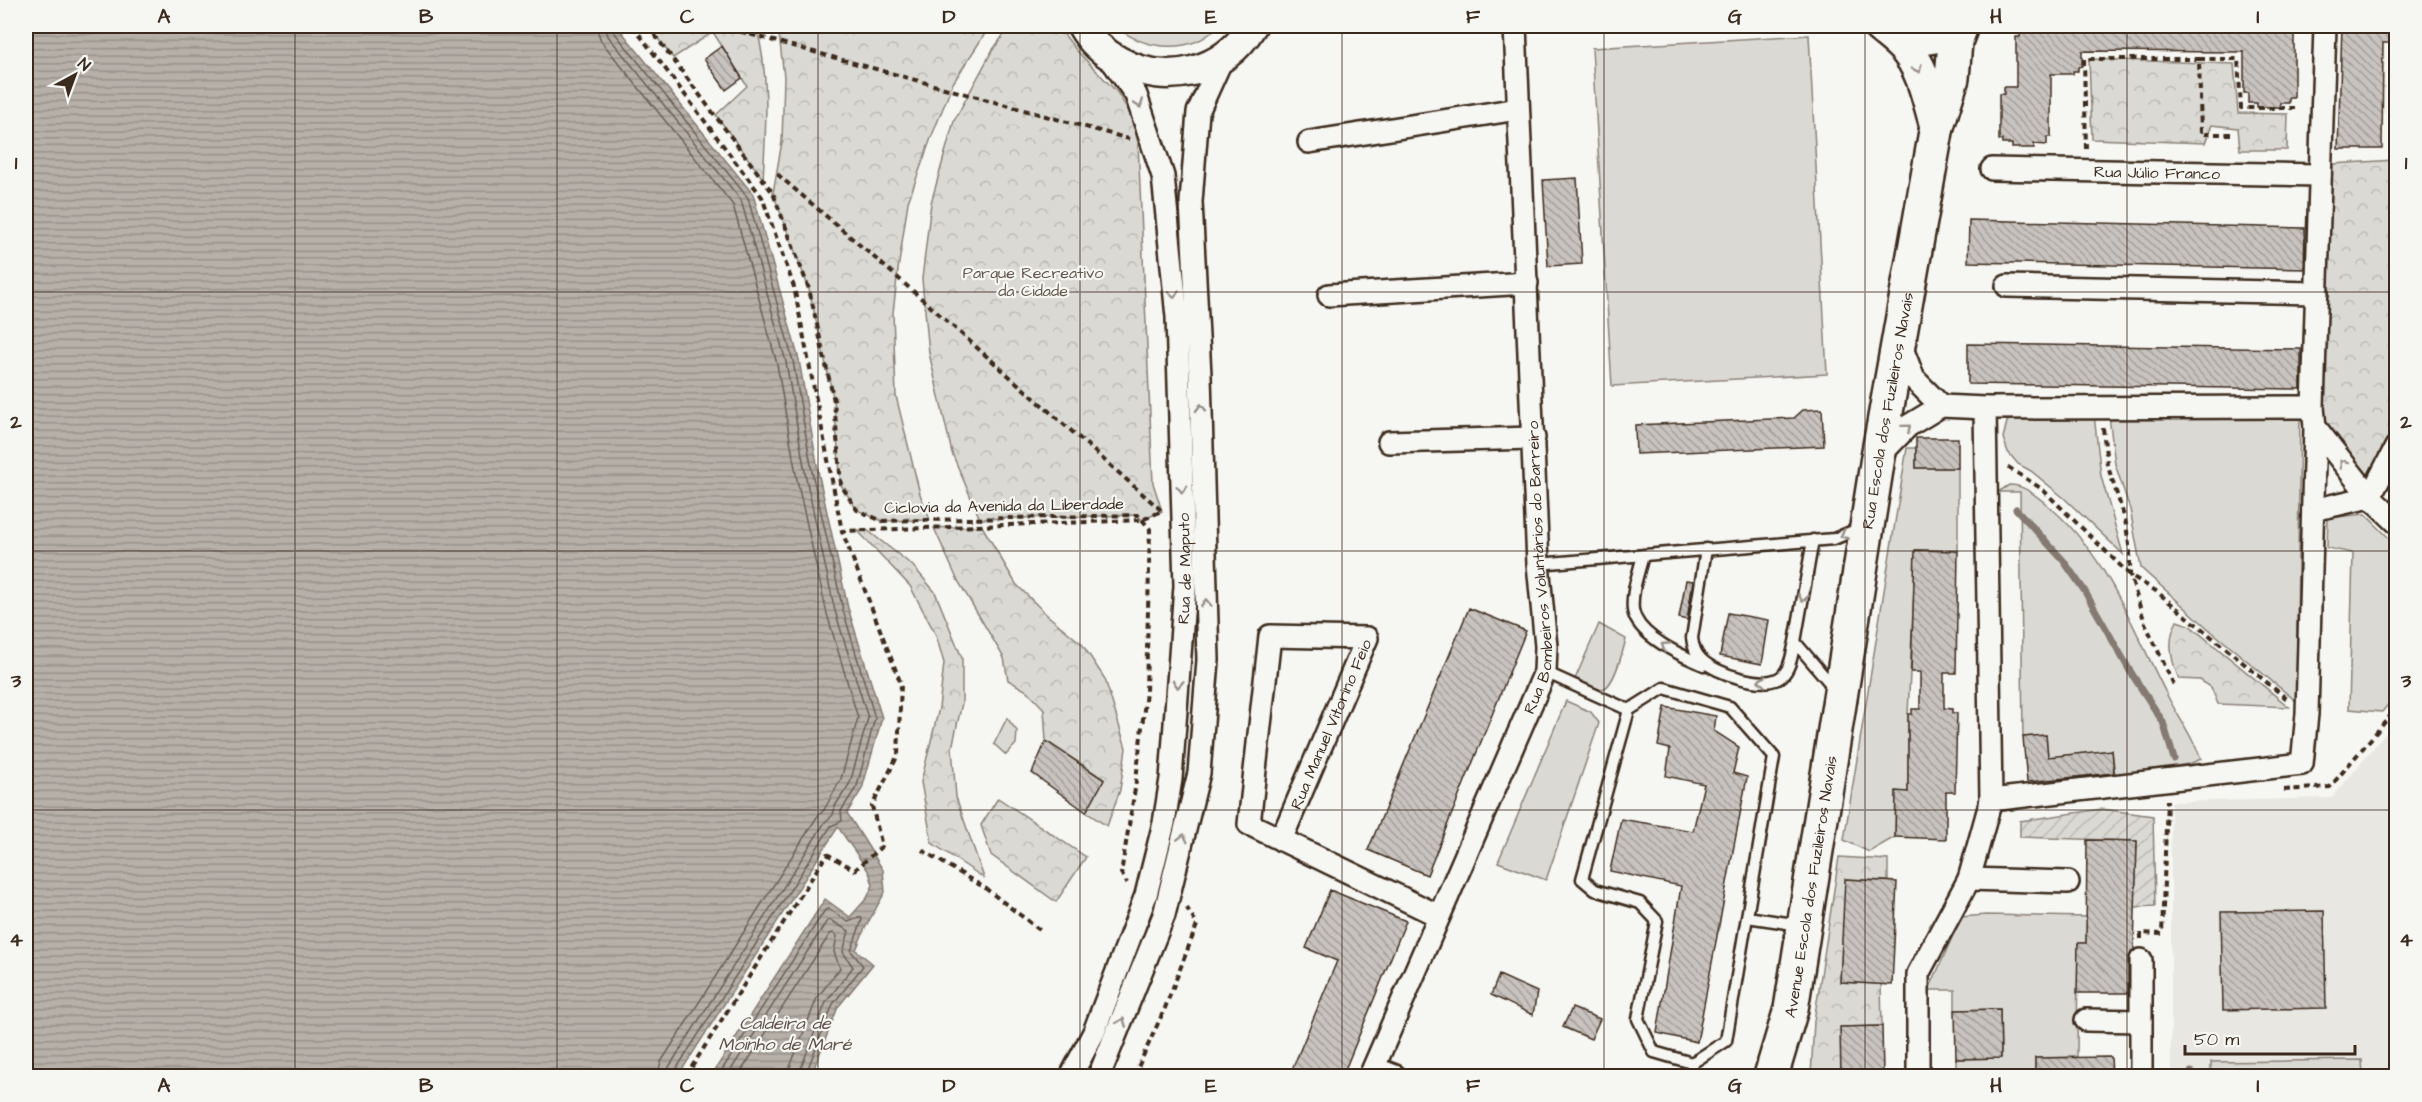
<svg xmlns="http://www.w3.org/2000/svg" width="2422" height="1102" font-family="'Architects Daughter',sans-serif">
<defs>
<pattern id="park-crowns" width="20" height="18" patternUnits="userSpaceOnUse" patternTransform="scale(1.5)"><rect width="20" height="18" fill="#dad9d3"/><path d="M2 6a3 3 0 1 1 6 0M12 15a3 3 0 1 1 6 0" fill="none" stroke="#bcbab5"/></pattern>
<pattern id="garden-furrows" width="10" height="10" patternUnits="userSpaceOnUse" patternTransform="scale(1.5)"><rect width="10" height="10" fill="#dad9d3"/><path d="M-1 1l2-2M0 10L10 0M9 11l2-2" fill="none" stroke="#bcbab5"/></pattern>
<pattern id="water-rules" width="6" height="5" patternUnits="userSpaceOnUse" patternTransform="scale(1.5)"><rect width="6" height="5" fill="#b6b0a9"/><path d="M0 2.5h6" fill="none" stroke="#958f89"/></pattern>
<pattern id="building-back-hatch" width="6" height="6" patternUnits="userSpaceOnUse" patternTransform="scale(1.5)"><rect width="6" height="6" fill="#c8c3be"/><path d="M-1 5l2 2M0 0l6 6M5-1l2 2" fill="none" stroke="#a49f9a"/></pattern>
</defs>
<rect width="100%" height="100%" fill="#f6f6f2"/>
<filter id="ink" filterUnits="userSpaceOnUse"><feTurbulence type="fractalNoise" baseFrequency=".0167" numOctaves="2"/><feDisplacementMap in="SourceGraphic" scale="12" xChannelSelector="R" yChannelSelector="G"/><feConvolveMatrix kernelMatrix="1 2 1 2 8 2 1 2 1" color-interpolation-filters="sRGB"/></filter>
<g filter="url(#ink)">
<path fill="#e8e7e2" d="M 2396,721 L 2396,1076 L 2171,1076 L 2171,802 L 2332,798 Z"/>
<path fill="#dad9d3" stroke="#8a8278" stroke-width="1.5" d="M 1116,26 L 1218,26 C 1192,55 1143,51 1116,26 Z
M 1809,35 L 1827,374 L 1612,386 L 1592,48 Z
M 2014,415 L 2094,415 L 2101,476 L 2123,554 L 2064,498 L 2031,471 L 2018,464 L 2008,452 L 2003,438 L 2007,422 Z
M 2300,415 L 2296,701 L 2211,631 L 2141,568 L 2130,509 L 2115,464 L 2109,416 Z
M 1907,448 L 1916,448 L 1916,468 L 1958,468 L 1958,551 L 1916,550 L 1908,714 L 1908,792 L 1896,792 L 1895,837 L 1869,852 L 1844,840 Z
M 2009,485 C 2024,485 2034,494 2045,503 C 2105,551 2131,624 2165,691 C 2176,714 2192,735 2201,759 L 2189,764 L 2115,775 L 2112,750 L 2048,757 L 2046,735 L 2023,737 L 2020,492 L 1998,492 Z
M 2365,514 L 2396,545 L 2396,695 L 2382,712 L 2349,709 L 2353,553 L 2327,548 L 2328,518 Z
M 1599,624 L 1626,639 C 1623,650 1614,688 1602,689 C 1595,690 1583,682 1575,679 Z
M 1566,701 L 1591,712 L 1599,723 L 1546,880 L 1498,862 Z
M 1007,718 L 1017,731 L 1016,744 L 1006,755 L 994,744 Z
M 1986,915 L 2087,917 L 2086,943 L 2078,944 L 2077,1057 L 2035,1058 L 2035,1076 L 1956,1076 L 1956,1059 L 2001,1058 L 2000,1009 L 1955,1010 L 1955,990 L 1929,990 L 1961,917 Z
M 2362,1060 L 2363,1076 L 2211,1076 L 2211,1062 Z"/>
<path fill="url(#park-crowns)" stroke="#8a8278" stroke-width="1.5" d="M 648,26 L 756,26 C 770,74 766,129 763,179 L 716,115 L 747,86 L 713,32 L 673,58 Z
M 778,26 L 990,26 L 953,83 L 931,138 L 908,202 L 898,270 L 893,313 L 896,396 L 920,494 L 930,520 L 882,521 L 857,510 L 841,485 L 834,401 L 809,289 L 773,193 L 782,142 L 784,77 Z
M 1010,26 L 1052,26 L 1063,33 L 1077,51 L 1117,92 L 1130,113 L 1138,142 L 1153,483 L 1162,511 L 1142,520 L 1137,515 L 980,519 L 952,453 L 929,353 L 922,279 L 931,203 L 954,121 L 992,51 Z
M 2391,51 L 2396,51 L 2396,435 L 2390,438 L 2368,483 L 2323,423 L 2332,164 L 2395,160 Z
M 2089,59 L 2234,64 L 2238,113 L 2288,114 L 2287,150 L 2240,150 L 2238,128 L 2212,125 L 2205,143 L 2092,139 Z
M 982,526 L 1016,584 L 1047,615 L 1082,644 L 1105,679 L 1126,748 L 1120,790 L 1107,826 L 1086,812 L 1104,779 L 1046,741 L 1044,709 L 1027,691 L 1008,680 L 1004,658 L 957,579 L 934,528 Z
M 857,530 L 867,530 L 913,566 L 935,592 L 962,658 L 962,703 L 952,748 L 956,797 L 984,878 L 932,843 L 921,782 L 939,708 L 944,663 L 936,635 L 910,586 Z
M 2177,621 L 2189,625 L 2289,707 L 2218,704 L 2211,687 L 2200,680 L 2179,679 C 2171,661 2167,639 2177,621 Z
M 998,798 L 1086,857 L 1056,902 L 991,855 L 981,825 Z
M 1839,857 L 1888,860 L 1888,881 L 1846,879 L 1840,982 L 1881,984 L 1882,1026 L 1841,1027 L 1841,1076 L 1811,1076 L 1814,1021 Z"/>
<path fill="url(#garden-furrows)" stroke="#8a8278" stroke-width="1.5" d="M 2102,809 L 2153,816 L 2155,906 L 2135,907 L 2137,841 L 2020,837 L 2020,821 Z"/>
<path fill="url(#water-rules)" stroke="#857a71" stroke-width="1.5" d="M 26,26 L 617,26 L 753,194 L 799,360 L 819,476 L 848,608 L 882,718 L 862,789 L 847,813 L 883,870 L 885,892 L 865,928 L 856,950 L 873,964 L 838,1007 L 811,1076 L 711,1076 L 825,899 L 850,917 L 867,898 L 873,885 L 869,872 L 838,827 L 678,1076 L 26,1076 Z"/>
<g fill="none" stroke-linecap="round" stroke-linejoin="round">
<path stroke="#6c6056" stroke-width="1.5" d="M 596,26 L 601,41 L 733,205 L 777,364 L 797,480 L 827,614 L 858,718 L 841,779 L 824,810 L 817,817 L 661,1062 L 657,1076
M 605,26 L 608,36 L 741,200 L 786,362 L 806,478 L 835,611 L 868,718 L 850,783 L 835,806 L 833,815 L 825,822 L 669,1067 L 666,1076
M 613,26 L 614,32 L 748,198 L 793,361 L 813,477 L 843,610 L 875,718 L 857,786 L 841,811 L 842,821 L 831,826 L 675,1071 L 674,1076
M 718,1076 L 825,910 L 829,909 L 848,922 L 861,917 L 862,920 L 851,951 L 863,966 L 833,1004 L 805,1076
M 727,1076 L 827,921 L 830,920 L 849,931 L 843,952 L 853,967 L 826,1002 L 798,1076
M 738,1076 L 830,934 L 833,933 L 837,936 L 834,952 L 840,968 L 817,998 L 790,1067 L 789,1076"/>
<path stroke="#857a71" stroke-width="7" d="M 2016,509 L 2063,560 L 2084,590 L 2130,671 L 2163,722 L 2174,759
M 2190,1076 L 2191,1072"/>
</g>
<path fill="url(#building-back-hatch)" stroke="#3b2a1e" stroke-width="1.5" d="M 2021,26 L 2281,26 L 2281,28 L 2289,28 L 2289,33 L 2294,33 L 2294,98 L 2289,98 L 2289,103 L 2280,103 L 2281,107 L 2257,107 L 2257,103 L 2248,103 L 2248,93 L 2244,93 L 2244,52 L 2082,51 L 2082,66 L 2078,67 L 2078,71 L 2073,71 L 2073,74 L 2051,74 L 2051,137 L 2047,137 L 2047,145 L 2034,144 L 2034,148 L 2012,148 L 2012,144 L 2002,144 L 2002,140 L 1999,140 L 1999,94 L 2004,94 L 2004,87 L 2016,87 L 2016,37 L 2020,37 Z
M 2342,26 L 2397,26 L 2397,43 L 2383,43 L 2382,149 L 2338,149 Z
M 722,46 L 742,78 L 726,90 L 704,59 Z
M 1577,178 L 1582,264 L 1548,266 L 1543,180 Z
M 1969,220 L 2305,228 L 2304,269 L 1968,262 Z
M 1968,344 L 2301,349 L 2301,389 L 1968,384 Z
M 1822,409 L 1824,446 L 1636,454 L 1635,425 L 1794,418 L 1803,410 Z
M 1916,438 L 1958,438 L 1958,468 L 1916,468 Z
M 1915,550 L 1958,551 L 1956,673 L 1944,673 L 1944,708 L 1952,709 L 1952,713 L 1957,713 L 1955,792 L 1946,792 L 1946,839 L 1895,837 L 1896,791 L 1908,792 L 1908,714 L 1912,714 L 1912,709 L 1920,709 L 1920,672 L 1911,672 Z
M 1686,580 L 1693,581 L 1687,620 L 1679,618 Z
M 1469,608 L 1526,631 L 1427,875 L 1368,850 Z
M 1728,613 L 1769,620 L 1762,664 L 1720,656 Z
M 1665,707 L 1716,716 L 1714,731 L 1739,747 L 1733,773 L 1747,777 L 1697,1042 L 1657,1033 L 1681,886 L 1610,871 L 1621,819 L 1693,831 L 1704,784 L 1666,776 L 1670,749 L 1658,746 Z
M 2046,735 L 2048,757 L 2112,750 L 2114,773 L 2027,782 L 2023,737 Z
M 1046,741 L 1104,780 L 1086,812 L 1032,773 Z
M 2087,840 L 2137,841 L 2134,949 L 2128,959 L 2128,993 L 2077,993 L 2078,943 L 2086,943 Z
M 1845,879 L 1897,882 L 1892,985 L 1840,982 Z
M 1330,890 L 1406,921 L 1342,1077 L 1289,1077 L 1337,961 L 1306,948 Z
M 2324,911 L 2326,1008 L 2223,1010 L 2221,912 Z
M 1499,975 L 1537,992 L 1533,1015 L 1491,995 Z
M 1572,1008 L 1600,1019 L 1591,1039 L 1563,1027 Z
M 2000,1009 L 2001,1058 L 1956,1059 L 1955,1010 Z
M 1882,1026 L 1883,1077 L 1841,1077 L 1840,1027 Z
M 2111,1057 L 2112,1077 L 2035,1077 L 2035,1058 Z"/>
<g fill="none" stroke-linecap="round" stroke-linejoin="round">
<defs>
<path id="lane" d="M 1813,540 L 1795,642 L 1835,689
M 1706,549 L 1692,638 C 1693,647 1695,653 1701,659 C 1714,673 1766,691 1782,676 C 1791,668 1792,653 1795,642
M 1643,555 C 1639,572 1631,592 1633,610 C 1637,636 1682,656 1704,665
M 1538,564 L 1834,539 L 1853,531 L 1860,525
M 1545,672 L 1629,710
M 1664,688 L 1730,707 L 1774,757 L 1726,1041 L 1692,1063 L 1654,1052 L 1638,1019 L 1657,921 L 1640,903 L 1595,890 L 1582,879 L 1629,710 Z
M 1747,917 L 1800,925"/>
<g id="street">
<path d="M 1309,142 L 1518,109"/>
<path id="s1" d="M 1992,169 L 2320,175"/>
<path d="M 2007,286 L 2317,293"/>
<path d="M 1329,295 L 1527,283"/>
<path d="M 1900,343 L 1914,379 L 1941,406"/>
<path d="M 2315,427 L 2370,497 L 2396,522"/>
<path d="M 1389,442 L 1534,438"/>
<path d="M 1880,455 L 1908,426 L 1941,406 L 1985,408"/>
<path d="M 2313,510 L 2370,497 L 2396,447"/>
<path d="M 1991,800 L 2302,764 L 2307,714 L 2315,427 L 2313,407 L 2325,26"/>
<path id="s2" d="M 1281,840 L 1367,638 L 1270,636 L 1249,824 L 1439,916"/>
<path d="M 1969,879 L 2068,882"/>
<path d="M 2086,1020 L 2141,1021"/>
<path d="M 1374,1068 L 1395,1076"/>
<path id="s3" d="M 1071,1076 L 1094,1032 L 1146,895 L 1164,823 L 1171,779 L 1185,586 L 1177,317 L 1163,176 L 1136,95 L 1108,55"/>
<path d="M 1099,1076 L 1164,915 L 1199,773 L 1208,660 L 1200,375 L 1191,202 L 1198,112 L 1222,59"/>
<path id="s4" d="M 1370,1076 L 1545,672 L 1546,646 L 1538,564 L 1515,26"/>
<path d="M 1918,1076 L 1918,974 L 1969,879 L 1991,800 L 1985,408 L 2313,407"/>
<path d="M 2141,1076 L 2141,960"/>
</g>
<path id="secondary" d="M 1082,26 C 1090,40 1104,53 1119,61 C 1166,87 1224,73 1252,26"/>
<g id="primary">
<path d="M 1880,26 C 1888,33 1898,40 1905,48 C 1924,69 1929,100 1937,126"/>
<path d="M 1882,26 C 1906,40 1932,43 1955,26"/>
<path id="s5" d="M 1771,1076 L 1791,1009 L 1878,457 L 1937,126 L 1952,78 L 1955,42 L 1961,26"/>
</g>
</defs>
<use href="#lane" stroke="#3b2a1e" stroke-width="15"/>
<use href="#street" stroke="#3b2a1e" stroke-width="26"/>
<use href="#secondary" stroke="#3b2a1e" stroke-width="33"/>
<use href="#primary" stroke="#3b2a1e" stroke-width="38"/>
<path stroke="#3b2a1e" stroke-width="4" stroke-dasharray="6 4.5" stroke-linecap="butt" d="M 633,26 L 762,197 L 794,287 L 842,531 L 1142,520 L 1162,511 L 897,277 L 776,173
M 648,26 L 773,193 L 809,289 L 834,401 L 841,485 L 857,510 L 882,521 L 1138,515 L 1150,529 L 1146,692 L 1135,789 L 1121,873 L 1127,883
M 720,26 L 1129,139
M 2199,59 L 2238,59 L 2241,108 L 2295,108
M 2086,149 L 2084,59 L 2199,59 L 2201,134 L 2231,134
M 2103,428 L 2107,464 L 2125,519 L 2130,551 L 2130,575 L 2145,623 L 2174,685
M 2008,467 L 2042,489 L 2130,575 L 2156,591 L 2287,699
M 2284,790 L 2330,787 L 2396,709
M 922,850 L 985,888 L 1041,931
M 2141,939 L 2141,933 L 2162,934 L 2167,800
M 686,1076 L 827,854 L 855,870 L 882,846 L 872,806 L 898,755 L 901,684 L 842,531
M 1134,1076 L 1165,1008 L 1197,925 L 1187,908"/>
<use href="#lane" stroke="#f6f6f2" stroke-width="10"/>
<use href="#street" stroke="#f6f6f2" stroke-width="21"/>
<use href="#secondary" stroke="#f6f6f2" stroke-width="28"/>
<use href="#primary" stroke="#f6f6f2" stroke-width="33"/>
</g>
<defs><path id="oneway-chevron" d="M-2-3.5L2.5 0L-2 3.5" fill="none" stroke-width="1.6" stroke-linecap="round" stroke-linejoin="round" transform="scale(1.5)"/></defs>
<g stroke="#989088">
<use href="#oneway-chevron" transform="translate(1918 69) rotate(64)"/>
<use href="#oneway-chevron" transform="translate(1139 104) rotate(70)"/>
<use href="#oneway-chevron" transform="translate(1174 294) rotate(84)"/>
<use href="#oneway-chevron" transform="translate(1201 408) rotate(-91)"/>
<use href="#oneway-chevron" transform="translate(1907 428) rotate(-40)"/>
<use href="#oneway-chevron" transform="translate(2343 463) rotate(-128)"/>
<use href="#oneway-chevron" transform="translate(1182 489) rotate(88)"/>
<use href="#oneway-chevron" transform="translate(1844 535) rotate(156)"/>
<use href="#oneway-chevron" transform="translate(1803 598) rotate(100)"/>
<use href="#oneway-chevron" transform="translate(1206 603) rotate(-92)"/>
<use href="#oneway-chevron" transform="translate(1665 646) rotate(-147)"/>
<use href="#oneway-chevron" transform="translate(1762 681) rotate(-177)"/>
<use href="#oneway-chevron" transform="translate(1178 684) rotate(94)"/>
<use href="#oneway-chevron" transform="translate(1183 838) rotate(-76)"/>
<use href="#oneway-chevron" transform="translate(1122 1022) rotate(-69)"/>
</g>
</g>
<path fill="none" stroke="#3b2a1e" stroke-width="1.5" stroke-opacity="0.55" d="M 295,26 L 295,1076M 557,26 L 557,1076M 818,26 L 818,1076M 1080,26 L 1080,1076M 1342,26 L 1342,1076M 1604,26 L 1604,1076M 1865,26 L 1865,1076M 2127,26 L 2127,1076M 26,292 L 2396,292M 26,551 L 2396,551M 26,810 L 2396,810"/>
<g text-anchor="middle" stroke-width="4.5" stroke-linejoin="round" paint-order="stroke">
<g font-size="16" fill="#3b2a1e" stroke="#f6f6f2">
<text dy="6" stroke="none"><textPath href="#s1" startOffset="165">Rua Júlio Franco</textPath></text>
<text dy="6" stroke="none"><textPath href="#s5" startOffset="676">Rua Escola dos Fuzileiros Navais</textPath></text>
<text transform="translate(1004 505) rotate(-1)" y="6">Ciclovia da Avenida da Liberdade</text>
<text dy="6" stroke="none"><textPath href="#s4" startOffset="544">Rua Bombeiros Voluntários do Barreiro</textPath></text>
<text dy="6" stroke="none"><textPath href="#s3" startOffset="526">Rua de Maputo</textPath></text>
<text dy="6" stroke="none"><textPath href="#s2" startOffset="126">Rua Manuel Vitorino Feio</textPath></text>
<text dy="6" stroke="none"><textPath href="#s5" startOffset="194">Avenue Escola dos Fuzileiros Navais</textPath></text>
</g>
<g font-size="16" fill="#63564b" stroke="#f6f6f2">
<text x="1033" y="278">Parque Recreativo<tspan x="1033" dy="18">da Cidade</tspan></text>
</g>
<g font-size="18" font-style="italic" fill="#605248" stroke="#f6f6f2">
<text x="785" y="1029">Caldeira de<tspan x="785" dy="21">Moinho de Maré</tspan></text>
</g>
</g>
<rect width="2422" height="1102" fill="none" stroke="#f6f6f2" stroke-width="66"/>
<g transform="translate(75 75) rotate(41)" stroke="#f6f6f2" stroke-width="4.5" paint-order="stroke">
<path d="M0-4.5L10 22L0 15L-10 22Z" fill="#3b2a1e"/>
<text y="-9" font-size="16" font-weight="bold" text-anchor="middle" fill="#3b2a1e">N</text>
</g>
<path d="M2185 1045v9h170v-9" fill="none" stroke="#3b2a1e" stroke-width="3"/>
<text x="2194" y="1045" font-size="18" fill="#3b2a1e" stroke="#f6f6f2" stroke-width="4.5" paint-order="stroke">50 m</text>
<rect x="33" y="33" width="2356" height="1036" fill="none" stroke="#3b2a1e" stroke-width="2"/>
<g font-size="20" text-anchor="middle" font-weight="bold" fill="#3b2a1e">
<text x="164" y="23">A</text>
<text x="426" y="23">B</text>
<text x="687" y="23">C</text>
<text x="949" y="23">D</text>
<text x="1211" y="23">E</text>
<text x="1473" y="23">F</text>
<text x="1735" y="23">G</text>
<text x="1996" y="23">H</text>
<text x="2258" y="23">I</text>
<text x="16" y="169">1</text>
<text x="2406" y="169">1</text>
<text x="16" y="428">2</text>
<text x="2406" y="428">2</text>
<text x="16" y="687">3</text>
<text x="2406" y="687">3</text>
<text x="16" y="946">4</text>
<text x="2406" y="946">4</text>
<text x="164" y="1092">A</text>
<text x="426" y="1092">B</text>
<text x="687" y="1092">C</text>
<text x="949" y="1092">D</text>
<text x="1211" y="1092">E</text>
<text x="1473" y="1092">F</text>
<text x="1735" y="1092">G</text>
<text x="1996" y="1092">H</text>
<text x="2258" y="1092">I</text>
</g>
</svg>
